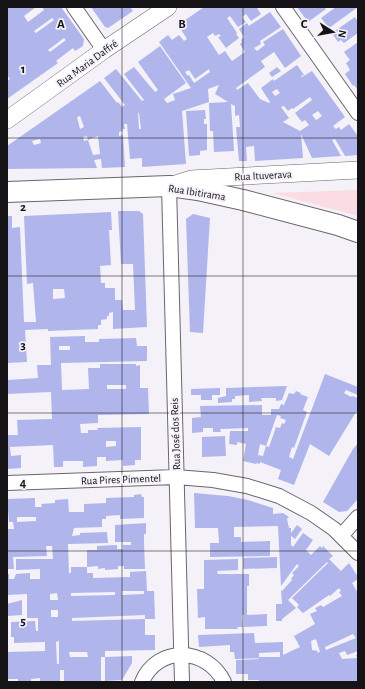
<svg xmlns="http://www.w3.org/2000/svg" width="365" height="689" font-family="'Alegreya Sans',sans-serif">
<rect width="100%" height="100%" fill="#f4f1f9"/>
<path fill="#fbdce3" d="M 358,190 L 358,216 L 273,193 Z"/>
<path fill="#b0b6eb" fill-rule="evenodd" d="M 7,7 L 36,7 L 24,16 L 28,22 L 44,10 L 43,9 L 44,7 L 61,7 L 84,39 L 83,46 L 75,51 L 73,48 L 56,61 L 58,63 L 7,99 L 7,81 L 10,79 L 7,75 ZM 52,18 L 54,20 L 36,33 L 34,31 ZM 64,38 L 66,40 L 50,52 L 48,50 Z
M 91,7 L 130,7 L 133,11 L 108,28 L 105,27 Z
M 204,7 L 258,7 L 257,8 L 261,14 L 251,21 L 246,14 L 242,17 L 246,22 L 238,27 L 230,16 L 227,18 L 237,33 L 236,34 L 239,38 L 226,48 L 218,37 L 221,36 L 219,34 L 215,36 L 213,33 L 207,37 L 219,55 L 225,51 L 232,61 L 245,52 L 240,44 L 242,42 L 241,40 L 244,37 L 239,29 L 247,23 L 249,26 L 270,12 L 281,27 L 260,41 L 261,44 L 254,48 L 257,51 L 265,45 L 263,42 L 283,29 L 301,56 L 285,68 L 274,52 L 261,61 L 265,67 L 236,88 L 237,90 L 248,83 L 260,99 L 269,103 L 270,102 L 261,88 L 273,79 L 274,81 L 297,65 L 304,75 L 301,76 L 302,77 L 312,71 L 345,117 L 333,126 L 336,129 L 339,127 L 341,130 L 349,124 L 358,136 L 358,155 L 345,156 L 335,139 L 332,140 L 341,156 L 312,158 L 301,134 L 303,158 L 255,161 L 254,146 L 246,147 L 247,161 L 239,161 L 236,127 L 240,127 L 239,115 L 235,116 L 235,106 L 231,104 L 234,151 L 214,152 L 213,131 L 210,131 L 209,103 L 228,102 L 215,94 L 219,85 L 208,89 L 209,102 L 182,111 L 186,164 L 142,167 L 142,158 L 130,159 L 127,124 L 124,124 L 125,129 L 122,129 L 123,131 L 119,132 L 119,136 L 123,135 L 125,167 L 102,168 L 101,159 L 94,160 L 97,168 L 7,169 L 7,146 L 100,81 L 117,103 L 118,102 L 122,107 L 125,105 L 104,78 L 116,69 L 142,101 L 144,100 L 124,74 L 134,67 L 155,92 L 158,90 L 138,62 L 160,46 L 186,83 L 164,99 L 167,103 L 175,100 L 173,94 L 191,88 L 159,42 L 168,35 L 172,40 L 179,35 L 184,41 L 187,39 L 178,25 ZM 209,69 L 210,72 L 194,83 L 189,75 L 188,76 L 185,72 L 189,70 L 195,79 ZM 277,89 L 280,93 L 275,96 L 272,92 ZM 310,97 L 312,100 L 295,113 L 302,122 L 305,120 L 309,125 L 300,131 L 283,122 L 289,118 L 281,107 L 284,106 L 288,111 L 292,108 L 293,109 ZM 318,111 L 322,116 L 316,120 L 312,115 ZM 138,113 L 139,113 L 141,129 L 139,129 ZM 80,116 L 84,127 L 80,129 L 77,117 ZM 87,136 L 88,140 L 98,136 L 100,154 L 93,155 L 88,140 L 84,141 L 83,137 ZM 40,139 L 41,143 L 34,145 L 32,141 Z
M 297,7 L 327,7 L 325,8 L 326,9 L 308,22 Z
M 336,7 L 358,7 L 329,28 L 321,18 Z
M 355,17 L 358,22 L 358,33 L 344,43 L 341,40 L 338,42 L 332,33 Z
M 358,42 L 358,90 L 354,85 L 353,86 L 345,74 L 350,70 L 346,63 L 350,60 L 344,52 Z
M 277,67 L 281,71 L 272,77 L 269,73 Z
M 205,110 L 206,119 L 204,119 L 204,124 L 207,124 L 207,150 L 200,151 L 200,155 L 189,156 L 186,111 Z
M 118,211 L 139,211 L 143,214 L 147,327 L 113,329 L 113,312 L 109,313 L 109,316 L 107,316 L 107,319 L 101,320 L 101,325 L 98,325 L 98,329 L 48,331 L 48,329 L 25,330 L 27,362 L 7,363 L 7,216 L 12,216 L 12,228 L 20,227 L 24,322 L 36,322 L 33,283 L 27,284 L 24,216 L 111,212 L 112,230 L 109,230 L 111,265 L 100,266 L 101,283 L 105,283 L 105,288 L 115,288 L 115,300 L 122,300 L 123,310 L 135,310 L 133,264 L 121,264 ZM 53,289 L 64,289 L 65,298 L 53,299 Z
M 193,214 L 210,218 L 203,333 L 190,332 L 186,219 Z
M 85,336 L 85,342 L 99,342 L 99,339 L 136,338 L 137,346 L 147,346 L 147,361 L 61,363 L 62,390 L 89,389 L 88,368 L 100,368 L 100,364 L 136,364 L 136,366 L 140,365 L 140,388 L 148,388 L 149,414 L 98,415 L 98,423 L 80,424 L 81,433 L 88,433 L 88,430 L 98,430 L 97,428 L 141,427 L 141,460 L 135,460 L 135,465 L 123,466 L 123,460 L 106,461 L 106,457 L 97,457 L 97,466 L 83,467 L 83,461 L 63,461 L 63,467 L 54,467 L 53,445 L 10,447 L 11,456 L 21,455 L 21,468 L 7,469 L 7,435 L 18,435 L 17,420 L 52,419 L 51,392 L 7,394 L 7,380 L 38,378 L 37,365 L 51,365 L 50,337 ZM 59,346 L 70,346 L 70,350 L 59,350 ZM 107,385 L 126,385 L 126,389 L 107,389 ZM 106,441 L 116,441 L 116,446 L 106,447 Z
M 325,374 L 358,387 L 358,395 L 346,390 L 344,393 L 351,397 L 352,396 L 358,398 L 358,414 L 356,412 L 329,456 L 310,444 L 294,485 L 278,479 L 281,470 L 260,462 L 260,464 L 257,463 L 256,464 L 243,461 L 246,444 L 237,442 L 237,445 L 229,444 L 230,431 L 248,431 L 248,428 L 220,429 L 221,432 L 213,432 L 213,428 L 203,428 L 203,432 L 192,433 L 192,418 L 201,417 L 200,406 L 262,405 L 262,415 L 271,415 L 271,409 L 279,409 L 281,404 L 284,405 L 289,393 L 294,394 L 296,391 L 301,393 L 300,394 L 308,397 L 303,410 L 307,412 L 294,448 L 292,447 L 289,457 L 293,459 ZM 277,415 L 281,416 L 280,418 L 286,420 L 284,424 L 282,423 L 280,428 L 276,427 L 269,447 L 266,446 L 263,456 L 258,455 L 260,444 L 266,446 Z
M 287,386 L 282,400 L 276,401 L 276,398 L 261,398 L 262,401 L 249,402 L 249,395 L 235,396 L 235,399 L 232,399 L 232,402 L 218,403 L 218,398 L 226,396 L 226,388 Z
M 220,388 L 220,395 L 212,395 L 212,400 L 201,400 L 201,395 L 191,395 L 191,389 Z
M 225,436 L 226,456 L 202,457 L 202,437 Z
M 358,443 L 358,499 L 347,511 L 339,512 L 323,502 L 353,449 Z
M 194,493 L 228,496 L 248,500 L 273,508 L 273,514 L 283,513 L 289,517 L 287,519 L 289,528 L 291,528 L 291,533 L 297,525 L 302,529 L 295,539 L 291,536 L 291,545 L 293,547 L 303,533 L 313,540 L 306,550 L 311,555 L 320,546 L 322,548 L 323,546 L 333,556 L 329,559 L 341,571 L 349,563 L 358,577 L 358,579 L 352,583 L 358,593 L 358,651 L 347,655 L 345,651 L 339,653 L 342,659 L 357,658 L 356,655 L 358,655 L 358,681 L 259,682 L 259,680 L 248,680 L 248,674 L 236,674 L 236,660 L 259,659 L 259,657 L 280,657 L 280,652 L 259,653 L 259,658 L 235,659 L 234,652 L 230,652 L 230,645 L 199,647 L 198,635 L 254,633 L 255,643 L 283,642 L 283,655 L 300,647 L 294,636 L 315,624 L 310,614 L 317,611 L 315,608 L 321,605 L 323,607 L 342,596 L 339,592 L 341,591 L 339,588 L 330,596 L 329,595 L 303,613 L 297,607 L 299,605 L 292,598 L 328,563 L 327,562 L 288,600 L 296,608 L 282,619 L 282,621 L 276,621 L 276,604 L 282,604 L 281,590 L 282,591 L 292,580 L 291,579 L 294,575 L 292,573 L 299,566 L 297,564 L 281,586 L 278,526 L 234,527 L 234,537 L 241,537 L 241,542 L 270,541 L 270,556 L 210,557 L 210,543 L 219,543 L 218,528 L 195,528 ZM 353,634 L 356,638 L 326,650 L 325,647 ZM 316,639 L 320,652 L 317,653 L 318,651 L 312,650 L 311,641 Z
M 141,494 L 142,497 L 144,497 L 144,518 L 120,519 L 120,515 L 106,516 L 106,519 L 102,519 L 102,527 L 74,528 L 72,536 L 80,535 L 80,533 L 107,532 L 108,543 L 68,544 L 69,573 L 71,573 L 71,567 L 87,567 L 87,573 L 93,573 L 93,578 L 130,577 L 130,572 L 146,571 L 147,591 L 154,591 L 155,619 L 145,619 L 145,635 L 155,635 L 155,650 L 105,651 L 105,657 L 132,656 L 132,663 L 122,680 L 105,681 L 105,657 L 101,657 L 101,681 L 64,681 L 64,670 L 60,670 L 60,682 L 40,682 L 40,678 L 31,679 L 31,682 L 18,682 L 18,679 L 7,679 L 7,652 L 45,651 L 45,642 L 14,643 L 14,637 L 11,637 L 11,622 L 35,621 L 36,631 L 38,631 L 38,618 L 27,618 L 27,594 L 7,595 L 7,574 L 9,574 L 9,579 L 14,579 L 16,574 L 30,573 L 30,579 L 40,579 L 40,569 L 16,570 L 16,559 L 53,559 L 52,546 L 46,546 L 47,556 L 13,557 L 14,569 L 7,569 L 7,529 L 14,529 L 13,522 L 9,522 L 7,499 L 35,498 L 35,507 L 42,507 L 41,504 L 55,503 L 55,500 L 68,499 L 69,512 L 84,512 L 84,504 L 106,503 L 106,498 L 134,497 L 134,495 ZM 17,517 L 36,517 L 36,521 L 17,522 ZM 122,591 L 144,591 L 144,594 L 122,595 ZM 115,592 L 115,595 L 71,596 L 71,593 ZM 57,593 L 58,600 L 50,600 L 50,594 ZM 51,610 L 58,610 L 58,617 L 51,617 ZM 145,615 L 145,619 L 72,621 L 72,618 ZM 59,641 L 59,664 L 57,664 L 56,642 ZM 69,652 L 87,652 L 88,657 L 70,657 Z
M 146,523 L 146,534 L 144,534 L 144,542 L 145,569 L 124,569 L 124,566 L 118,566 L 118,569 L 105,570 L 105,568 L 98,569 L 98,566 L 87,567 L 87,550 L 97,550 L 97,546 L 117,545 L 117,549 L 123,549 L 123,545 L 131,545 L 131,542 L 115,542 L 115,525 Z
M 277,557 L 277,568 L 243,569 L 243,558 Z
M 238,559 L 238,570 L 217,571 L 218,574 L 249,574 L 249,586 L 247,586 L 247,615 L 267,614 L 267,626 L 244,627 L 244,615 L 242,615 L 243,627 L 237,627 L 238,629 L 205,629 L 205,617 L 198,618 L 197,589 L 204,589 L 204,560 Z
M 22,600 L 22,615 L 7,616 L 7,604 Z"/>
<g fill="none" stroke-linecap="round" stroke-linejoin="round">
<defs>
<path id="minor" d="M 74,7 L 104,50
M 283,7 L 358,113
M 169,186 L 182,682
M 7,483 L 176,477 L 213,480 L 247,486 L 279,496 L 311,513 L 334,529 L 358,553
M 341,536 L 358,517
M 142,682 C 157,645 207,647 224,682"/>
<path id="tertiary" d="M 7,120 L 104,50 L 168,7
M 169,186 L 191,179 L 358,170"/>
<path id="secondary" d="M 7,192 L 169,186 L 198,190 L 243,200 L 338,225 L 358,232"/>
</defs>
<use href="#minor" stroke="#69666d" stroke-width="16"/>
<use href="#tertiary" stroke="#69666d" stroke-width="18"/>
<use href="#secondary" stroke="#69666d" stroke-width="22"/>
<use href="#minor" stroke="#fff" stroke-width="14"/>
<use href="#tertiary" stroke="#fff" stroke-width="17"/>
<use href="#secondary" stroke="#fff" stroke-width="20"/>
</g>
<path fill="none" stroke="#151316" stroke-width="1" stroke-opacity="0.55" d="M 122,7 L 122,682M 243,7 L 243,682M 7,138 L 358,138M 7,276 L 358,276M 7,413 L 358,413M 7,551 L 358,551"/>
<g text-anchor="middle" stroke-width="3.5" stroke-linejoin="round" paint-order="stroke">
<g font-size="11" fill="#151316" stroke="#f4f1f9">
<text transform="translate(87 63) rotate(-36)" y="4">Rua Maria Daffré</text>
<text transform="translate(263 175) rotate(-3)" y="4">Rua Ituverava</text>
<text transform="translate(197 192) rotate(9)" y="4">Rua Ibitirama</text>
<text transform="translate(175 434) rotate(-92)" y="4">Rua José dos Reis</text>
<text transform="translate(121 479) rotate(-2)" y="4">Rua Pires Pimentel</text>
</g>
</g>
<g font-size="13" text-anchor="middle" font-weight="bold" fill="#151316" stroke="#f4f1f9" stroke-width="3.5" stroke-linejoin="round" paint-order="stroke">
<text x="61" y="28">A</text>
<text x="182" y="28">B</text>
<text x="304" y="28">C</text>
<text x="23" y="73">1</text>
<text x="23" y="211">2</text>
<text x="23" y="349">3</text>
<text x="23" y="487">4</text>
<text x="23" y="625">5</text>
</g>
<rect width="365" height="689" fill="none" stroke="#151316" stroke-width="16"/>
<g transform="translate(333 32) rotate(101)" stroke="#f4f1f9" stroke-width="3" paint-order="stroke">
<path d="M0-3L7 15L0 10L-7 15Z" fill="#151316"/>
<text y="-6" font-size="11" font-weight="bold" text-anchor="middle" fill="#151316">N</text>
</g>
</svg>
